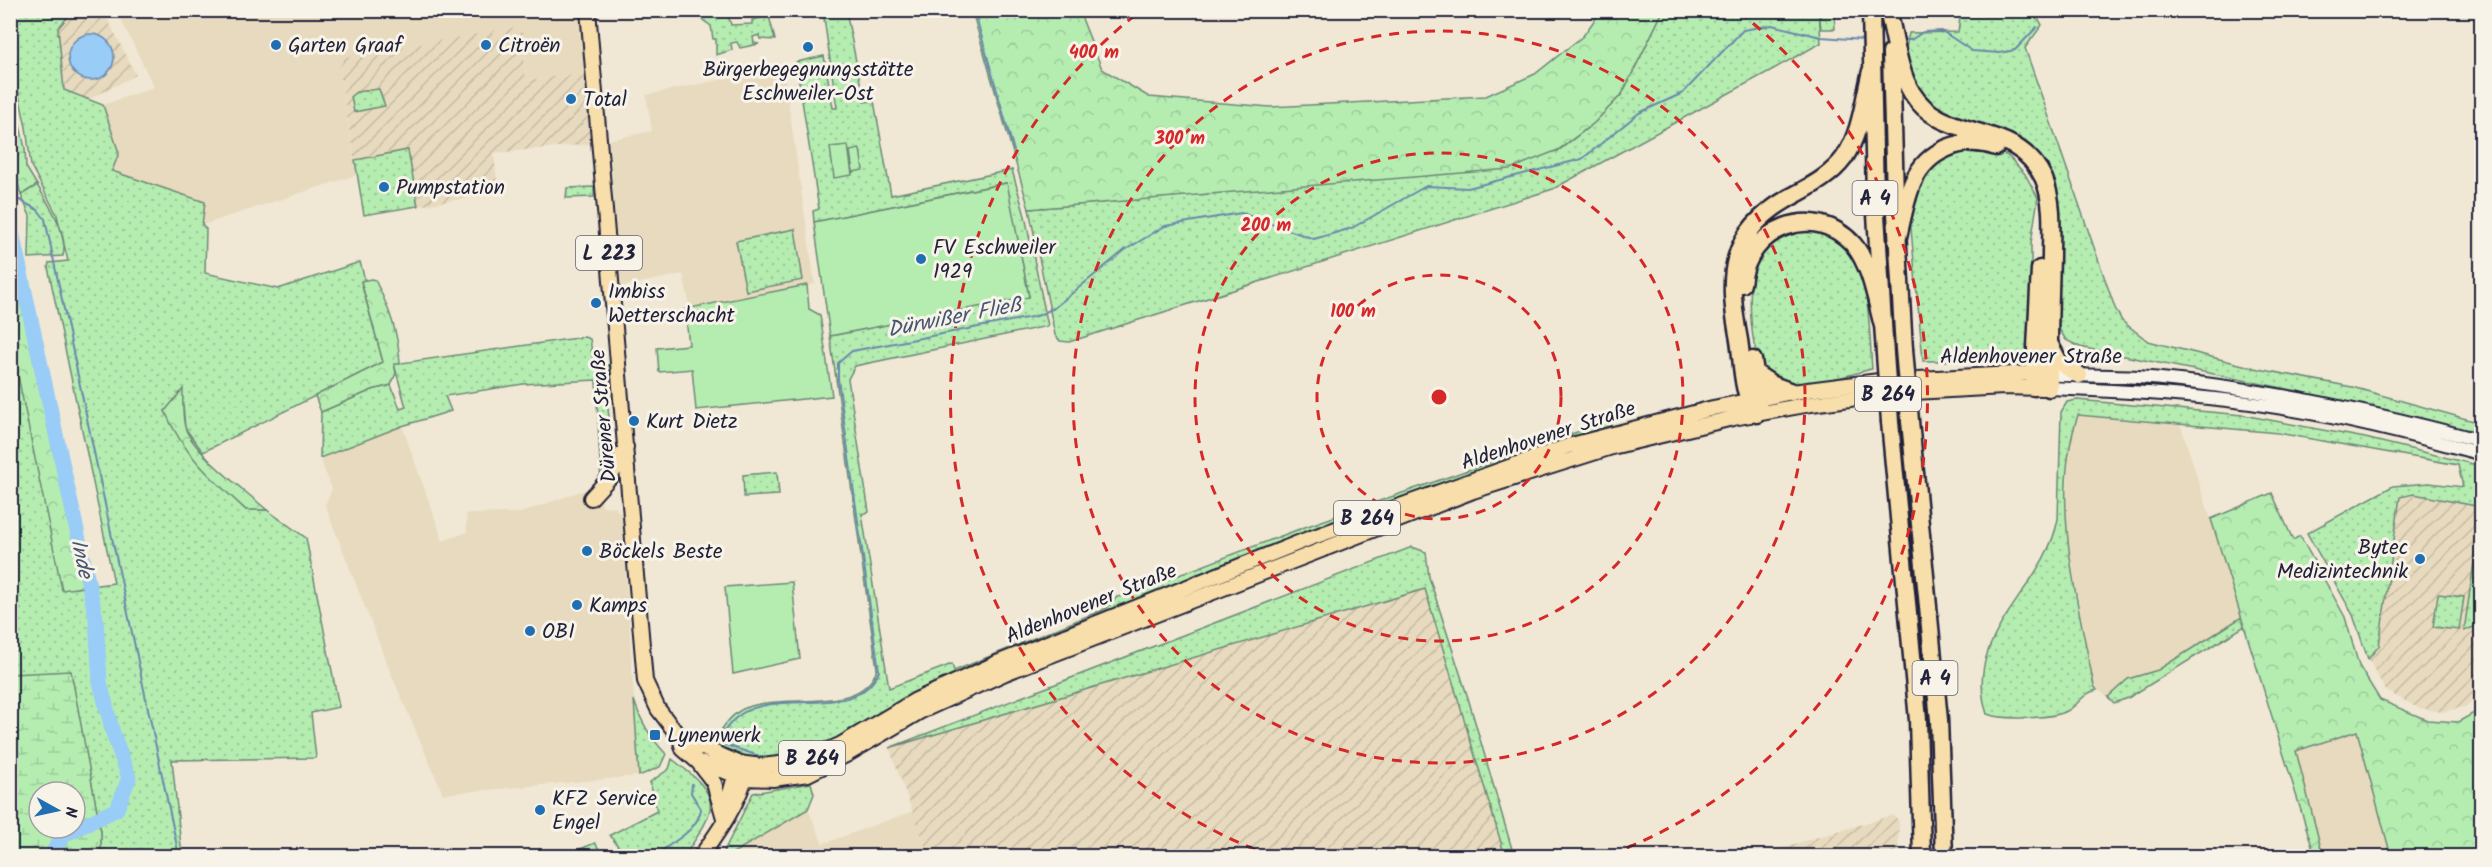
<svg xmlns="http://www.w3.org/2000/svg" width="2492" height="867" font-family="Kalam,sans-serif">
<defs>
<pattern id="industrial-furrows" width="10" height="10" patternUnits="userSpaceOnUse" patternTransform="scale(1.5)"><rect width="10" height="10" fill="#e7dabe"/><path d="M-1 1l2-2M0 10L10 0M9 11l2-2" fill="none" stroke="#c6bba4"/></pattern>
<pattern id="green-dots" width="8" height="8" patternUnits="userSpaceOnUse" patternTransform="scale(1.5)"><rect width="8" height="8" fill="#b5edb1"/><path d="M2 2h.1M6 6h.1" fill="none" stroke="#9bcb99" stroke-width="1.8" stroke-linecap="round"/></pattern>
<pattern id="forest-crowns" width="20" height="18" patternUnits="userSpaceOnUse" patternTransform="scale(1.5)"><rect width="20" height="18" fill="#b5edb1"/><path d="M2 6a3 3 0 1 1 6 0M12 15a3 3 0 1 1 6 0" fill="none" stroke="#9bcb99"/></pattern>
<pattern id="wetland-marsh" width="20" height="14" patternUnits="userSpaceOnUse" patternTransform="scale(1.5)"><rect width="20" height="14" fill="#b5edb1"/><path d="M1 5h8M5 5V1M11 12h8M15 12V8" fill="none" stroke="#9bcb99"/></pattern>
</defs>
<rect width="100%" height="100%" fill="#f0e8d5"/>
<filter id="ink" filterUnits="userSpaceOnUse"><feTurbulence type="fractalNoise" baseFrequency=".0167" numOctaves="2"/><feDisplacementMap in="SourceGraphic" scale="12" xChannelSelector="R" yChannelSelector="G"/><feConvolveMatrix kernelMatrix="1 2 1 2 8 2 1 2 1" color-interpolation-filters="sRGB"/></filter>
<g filter="url(#ink)">
<path fill="#e7dabe" d="M 117,11 L 579,11 L 584,73 L 526,80 L 522,26 L 339,67 L 356,175 L 202,225 L 205,202 L 112,171 L 119,153 L 103,105 L 154,87 Z
M 783,67 L 815,284 L 690,308 L 683,274 L 620,287 L 609,140 L 652,131 L 646,95 Z
M 2078,415 L 2179,420 L 2242,617 L 2158,670 L 2128,679 L 2108,697 L 2094,687 L 2066,532 L 2069,443 Z
M 402,426 L 443,541 L 467,532 L 466,514 L 520,513 L 601,484 L 602,506 L 615,507 L 622,515 L 639,776 L 443,794 L 392,676 L 325,505 L 332,489 L 320,458 Z
M 2357,730 L 2391,856 L 2323,856 L 2296,751 Z
M 808,809 L 823,844 L 913,811 L 929,856 L 728,856 Z"/>
<path fill="url(#industrial-furrows)" d="M 105,14 L 136,75 L 88,100 L 64,90 L 58,27 L 67,18 Z
M 522,26 L 526,80 L 584,73 L 592,144 L 494,153 L 498,193 L 363,215 L 339,67 L 346,57 Z
M 2414,494 L 2481,507 L 2481,694 L 2465,707 L 2442,712 L 2419,708 L 2386,691 L 2368,659 L 2379,646 L 2400,497 Z
M 1425,589 L 1505,856 L 929,856 L 889,748 Z
M 1893,815 L 1899,821 L 1898,856 L 1754,856 Z"/>
<path fill="url(#green-dots)" stroke="#6c8876" stroke-width="1.5" d="M 11,11 L 66,11 L 67,18 L 58,28 L 64,90 L 103,105 L 119,153 L 112,171 L 205,202 L 202,225 L 206,229 L 205,273 L 278,289 L 360,262 L 365,280 L 361,282 L 383,362 L 203,452 L 185,428 L 183,404 L 165,411 L 246,510 L 267,510 L 306,538 L 339,707 L 311,713 L 316,758 L 172,760 L 182,856 L 101,856 L 101,832 L 91,780 L 14,673 L 11,674 L 11,364 L 16,366 L 73,588 L 114,583 L 48,267 L 49,263 L 68,261 L 57,215 L 31,166 L 26,127 L 11,59 Z
M 703,11 L 722,11 L 729,18 L 731,25 L 752,24 L 752,20 L 769,16 L 775,40 L 760,39 L 759,35 L 753,37 L 754,43 L 759,44 L 740,48 L 737,42 L 731,43 L 732,50 L 716,55 L 716,39 L 713,39 L 711,26 L 700,18 Z
M 823,11 L 846,11 L 864,102 L 874,101 L 891,195 L 1012,170 L 1025,216 L 1048,326 L 855,366 L 848,379 L 869,512 L 862,514 L 889,688 L 952,664 L 954,671 L 1107,608 L 1117,597 L 1124,596 L 1302,528 L 1600,424 L 1608,416 L 1611,425 L 1306,535 L 802,755 L 755,759 L 713,744 C 720,731 729,716 743,709 C 781,691 862,717 877,669 L 830,336 L 1029,296 L 1006,183 L 814,222 L 813,211 L 819,209 L 796,62 L 824,56 L 833,108 L 837,108 Z
M 1663,11 L 1819,11 L 1821,43 L 1553,189 L 1069,342 L 1060,341 L 1055,335 L 1029,209 L 1307,185 L 1558,151 L 1594,123 L 1622,94 Z
M 1961,11 L 2034,11 L 2042,25 L 2025,48 L 2115,308 L 2122,321 L 2148,341 L 2259,369 L 2352,387 L 2481,423 L 2481,437 L 2298,391 L 2080,347 L 2066,340 L 2059,329 L 2055,311 L 2056,237 L 2029,149 L 2012,136 L 1951,118 L 1921,100 L 1908,64 L 1906,48 L 1909,33 L 1958,32 Z
M 379,89 L 385,106 L 354,112 L 351,96 L 356,92 Z
M 1967,149 L 1992,150 L 2008,156 L 2025,174 L 2038,198 L 2031,243 L 2031,331 L 2024,360 L 1923,361 L 1910,218 L 1916,184 L 1934,162 Z
M 408,150 L 418,206 L 364,215 L 355,160 Z
M 37,185 C 48,204 69,232 63,256 L 29,258 L 30,216 L 21,195 Z
M 594,187 L 594,197 L 566,198 L 567,188 Z
M 1800,227 C 1811,231 1832,232 1841,239 C 1871,262 1869,334 1872,369 C 1853,373 1809,389 1791,384 C 1778,381 1764,373 1759,360 C 1750,339 1746,280 1757,259 C 1766,242 1783,235 1800,227 Z
M 795,229 L 803,280 L 746,291 L 736,241 Z
M 584,337 L 590,339 L 594,367 L 610,365 L 608,408 L 613,456 L 601,484 L 596,380 L 523,384 L 445,396 L 451,411 L 402,426 L 320,458 L 321,412 L 372,390 L 391,385 L 400,409 L 406,407 L 394,364 Z
M 2077,400 L 2243,415 L 2365,438 L 2481,466 L 2481,507 L 2414,494 L 2400,497 L 2379,646 L 2368,659 L 2353,615 L 2307,533 L 2393,486 L 2429,483 L 2463,487 L 2458,465 L 2278,433 L 2078,415 C 2049,500 2078,601 2094,686 L 2097,690 C 2082,693 2080,704 2067,711 C 2051,719 2003,720 1987,714 C 1961,634 2045,590 2058,519 L 2061,412 L 2067,402 Z
M 777,472 L 779,495 L 744,497 L 743,475 Z
M 2477,542 L 2480,548 L 2476,552 L 2481,561 L 2481,624 L 2464,631 Z
M 1412,547 L 1426,552 L 1429,577 L 1468,698 L 1514,856 L 1505,856 L 1425,589 L 889,748 Z
M 2438,594 L 2464,597 L 2459,630 L 2433,627 Z
M 2242,617 L 2245,626 L 2128,698 L 2114,703 L 2108,697 L 2128,679 L 2158,670 Z
M 634,700 C 641,722 650,737 666,754 L 660,767 L 639,776 Z
M 672,759 C 723,797 719,806 684,856 L 625,856 L 610,835 L 657,811 L 650,782 L 669,769 Z
M 811,783 L 814,794 L 808,809 L 728,856 L 724,856 L 723,853 L 753,793 Z
M 595,843 L 604,856 L 563,856 Z"/>
<path fill="url(#forest-crowns)" stroke="#6c8876" stroke-width="1.5" d="M 972,11 L 1079,11 L 1102,69 L 1149,97 L 1270,107 L 1486,96 L 1535,74 L 1583,36 L 1601,11 L 1663,11 L 1622,94 L 1594,123 L 1558,150 L 1510,169 L 1029,209 Z
M 1819,11 L 1834,11 L 1835,29 L 1821,29 Z
M 10,81 L 25,148 L 26,167 L 37,185 L 21,195 L 11,156 Z
M 11,270 L 14,271 L 83,587 L 62,590 L 16,366 L 11,364 Z
M 371,279 L 375,280 C 388,305 399,335 400,364 L 394,364 L 396,373 L 391,385 L 372,390 L 321,412 L 315,396 L 383,362 L 361,281 Z
M 183,389 C 183,401 182,415 185,427 C 193,453 246,491 267,510 L 246,510 C 213,480 182,453 165,411 Z
M 2272,493 L 2293,540 L 2300,536 L 2345,617 L 2359,666 L 2380,700 L 2427,720 L 2458,722 L 2481,709 L 2481,856 L 2391,856 L 2357,731 L 2296,751 L 2323,856 L 2315,856 L 2211,519 Z"/>
<path fill="url(#wetland-marsh)" stroke="#6c8876" stroke-width="1.5" fill-rule="evenodd" d="M 71,671 L 101,832 L 101,856 L 11,856 L 11,674 ZM 39,792 L 75,792 L 75,828 L 39,828 Z"/>
<path fill="#b5edb1" stroke="#6c8876" stroke-width="1.5" d="M 848,145 L 852,175 L 834,178 L 830,147 Z
M 860,149 L 863,170 L 853,172 L 850,151 Z
M 1007,183 L 1029,297 L 830,336 L 814,222 Z
M 807,285 L 809,309 L 820,315 L 832,396 L 696,410 L 692,369 L 659,372 L 657,348 L 689,345 L 685,309 Z
M 792,582 L 800,659 L 733,674 L 725,587 Z"/>
<path fill="#99ccf6" stroke="#6988ab" stroke-width="1.5" d="M68 57a23 23 0 1 1 46 0a23 23 0 1 1-46 0Z"/>
<g fill="none" stroke-linecap="round" stroke-linejoin="round">
<path stroke="#6988ab" stroke-width="2" d="M 974,10 L 1014,151
M 1903,40 L 1911,40 L 1923,32 L 1942,31 L 1972,51 L 2000,53 L 2015,50 L 2037,27
M 10,195 L 38,210 L 45,219 L 179,856
M 765,758 L 717,742 C 724,732 730,721 741,714 C 783,688 857,722 879,671 L 838,379 L 838,363 L 852,351 L 1037,316 L 1054,308 L 1125,250 L 1165,226 L 1241,213 L 1314,239 L 1352,228 L 1426,186 L 1468,188 L 1582,159 L 1639,113 L 1683,93 L 1743,30 L 1772,25 L 1821,37 L 1864,40
M 656,856 C 671,841 697,833 701,809 L 691,793 L 692,784"/>
<path stroke="#99ccf6" stroke-width="15" d="M 10,223 L 96,618 L 100,682 L 113,733 L 129,778 L 117,809 L 64,835 L 50,856"/>
<defs>
<path id="secondary" d="M 2042,374 C 2074,376 2106,375 2138,377 C 2253,386 2370,411 2482,441
M 2049,388 C 2125,391 2201,395 2277,407 C 2346,418 2414,435 2482,454"/>
<path id="primary" d="M 588,10 L 645,681 L 658,709 L 680,738 L 683,749 L 698,762 L 745,778 L 773,779 L 808,774 L 846,755 L 921,711 L 1005,673 L 1473,491 L 1612,447 L 1733,418 L 1811,404 L 1896,393 L 2004,387 L 2044,388
M 591,498 L 611,476 L 626,447
M 680,738 L 738,763 L 762,766 L 804,761 L 840,745 L 916,700 L 997,663 L 1308,539 L 1568,446 L 1713,408 L 1792,392 L 1879,381 L 2034,373
M 699,763 L 714,783 L 724,818
M 725,813 L 737,768
M 701,856 C 719,831 741,800 747,770"/>
<path id="highway" d="M 1871,10 L 1875,199 L 1885,354
M 1890,19 C 1896,43 1899,72 1912,93 C 1944,145 2016,118 2044,179 C 2054,204 2051,230 2051,256 C 2050,300 2048,344 2049,388
M 1891,53 L 1895,196 L 1904,349
M 1897,241 C 1902,222 1905,200 1913,182 C 1927,150 1963,135 1996,147
M 1742,284 C 1747,228 1814,201 1853,244 C 1871,265 1876,300 1883,326
M 2050,345 L 2059,362 L 2079,375
M 1753,360 L 1759,398 L 1757,414
M 1755,373 L 1773,385 L 1792,392
M 2034,387 L 2040,269
M 1757,414 C 1741,393 1743,365 1739,340 C 1727,277 1727,233 1789,198 C 1809,187 1830,177 1844,158 C 1861,133 1864,99 1871,71
M 1910,421 L 1939,720 L 1944,856
M 1890,422 L 1918,720 L 1922,856"/>
</defs>
<use href="#secondary" stroke="#22223b" stroke-width="16"/>
<use href="#primary" stroke="#22223b" stroke-width="18"/>
<use href="#highway" stroke="#22223b" stroke-width="21"/>
<use href="#secondary" stroke="#f7f3e8" stroke-width="12"/>
<use href="#primary" stroke="#f8deab" stroke-width="14"/>
<use href="#highway" stroke="#f8deab" stroke-width="16"/>
<defs>
<path id="highway-bridge" d="M 1904,349 L 1910,421
M 1885,354 L 1890,422"/>
</defs>
<use href="#highway-bridge" stroke="#22223b" stroke-width="21" stroke-linecap="butt"/>
<use href="#highway-bridge" stroke="#f8deab" stroke-width="16"/>
</g>
</g>
<g fill="none" stroke="#d62828" stroke-width="3" stroke-dasharray="10 8">
<circle cx="1439" cy="397" r="122"/>
<circle cx="1439" cy="397" r="244"/>
<circle cx="1439" cy="397" r="366"/>
<path d="M1272 856A488 488 0 0 1 1139 12M1739 12A488 488 0 0 1 1606 856"/>
</g>
<g fill="#1f6fb2" stroke="#f7f3e8" stroke-width="2">
<circle cx="276" cy="45" r="6"/>
<circle cx="486" cy="45" r="6"/>
<circle cx="808" cy="47" r="6"/>
<circle cx="571" cy="99" r="6"/>
<circle cx="384" cy="187" r="6"/>
<circle cx="921" cy="259" r="6"/>
<circle cx="596" cy="303" r="6"/>
<circle cx="634" cy="421" r="6"/>
<circle cx="587" cy="551" r="6"/>
<circle cx="2420" cy="559" r="6"/>
<circle cx="577" cy="605" r="6"/>
<circle cx="530" cy="631" r="6"/>
<rect x="649" y="729" width="12" height="12" rx="3"/>
<circle cx="540" cy="810" r="6"/>
</g>
<g text-anchor="middle" stroke-width="6" stroke-linejoin="round" paint-order="stroke">
<g fill="#f7f3e8" stroke="#62616f" stroke-width="1.5">
<rect x="1852.5" y="181" width="45" height="34" rx="4.5"/>
<rect x="576" y="236" width="66" height="34" rx="4.5"/>
<rect x="1855" y="377" width="66" height="34" rx="4.5"/>
<rect x="1334" y="501" width="66" height="34" rx="4.5"/>
<rect x="1912.5" y="661" width="45" height="34" rx="4.5"/>
<rect x="779" y="741" width="66" height="34" rx="4.5"/>
</g>
<g font-size="20" font-weight="bold" fill="#22223b">
<text x="1875" y="205">A 4</text>
<text x="609" y="260">L 223</text>
<text x="1888" y="401">B 264</text>
<text x="1367" y="525">B 264</text>
<text x="1935" y="685">A 4</text>
<text x="812" y="765">B 264</text>
</g>
<g font-size="21" fill="#22223b" stroke="#f7f3e8" text-anchor="start">
<text x="288" y="52">Garten Graaf</text>
<text x="498" y="52">Citroën</text>
<text x="808" y="76" text-anchor="middle">Bürgerbegegnungsstätte<tspan x="808" dy="24">Eschweiler-Ost</tspan></text>
<text x="583" y="106">Total</text>
<text x="396" y="194">Pumpstation</text>
<text x="933" y="254">FV Eschweiler<tspan x="933" dy="24">1929</tspan></text>
<text x="608" y="298">Imbiss<tspan x="608" dy="24">Wetterschacht</tspan></text>
<text x="646" y="428">Kurt Dietz</text>
<text x="2408" y="554" text-anchor="end">Bytec<tspan x="2408" dy="24">Medizintechnik</tspan></text>
<text x="599" y="558">Böckels Beste</text>
<text x="589" y="612">Kamps</text>
<text x="542" y="638">OBI</text>
<text x="667" y="742">Lynenwerk</text>
<text x="552" y="805">KFZ Service<tspan x="552" dy="24">Engel</tspan></text>
</g>
<g font-size="21" fill="#22223b" stroke="#f7f3e8">
<text x="2031" y="363">Aldenhovener Straße</text>
<text transform="translate(603 416) rotate(-95)" y="7">Dürener Straße</text>
<text transform="translate(1548 435) rotate(-18)" y="7">Aldenhovener Straße</text>
<text transform="translate(1091 603) rotate(-22)" y="7">Aldenhovener Straße</text>
</g>
<g font-size="22" font-style="italic" fill="#465573" stroke="#f7f3e8">
<text transform="translate(954 316) rotate(-11)" y="8">Dürwißer Fließ</text>
<text transform="translate(83 558) rotate(78)" y="8">Inde</text>
</g>
</g>
<circle cx="1439" cy="397" r="9" fill="#d62828" stroke="#f7f3e8" stroke-width="3"/>
<g font-size="18" text-anchor="middle" font-weight="bold" fill="#d62828" stroke="#f7f3e8" stroke-width="6" stroke-linejoin="round" paint-order="stroke">
<text x="1094" y="58">400 m</text>
<text x="1180" y="144">300 m</text>
<text x="1266" y="231">200 m</text>
<text x="1353" y="317">100 m</text>
</g>
<rect width="2492" height="867" fill="none" stroke="#f7f3e8" stroke-width="36"/>
<rect x="18" y="18" width="2456" height="831" fill="none" stroke="#22223b" stroke-width="2" filter="url(#ink)"/>
<g transform="translate(57 810) rotate(98)"><circle r="28" fill="#f7f3e8" stroke="#a29fa3" stroke-width="1.5"/>
<path d="M0-4.5L10 22L0 15L-10 22Z" fill="#1f6fb2"/>
<text y="-9" font-size="16" font-weight="bold" text-anchor="middle" fill="#22223b">N</text>
</g>
</svg>
